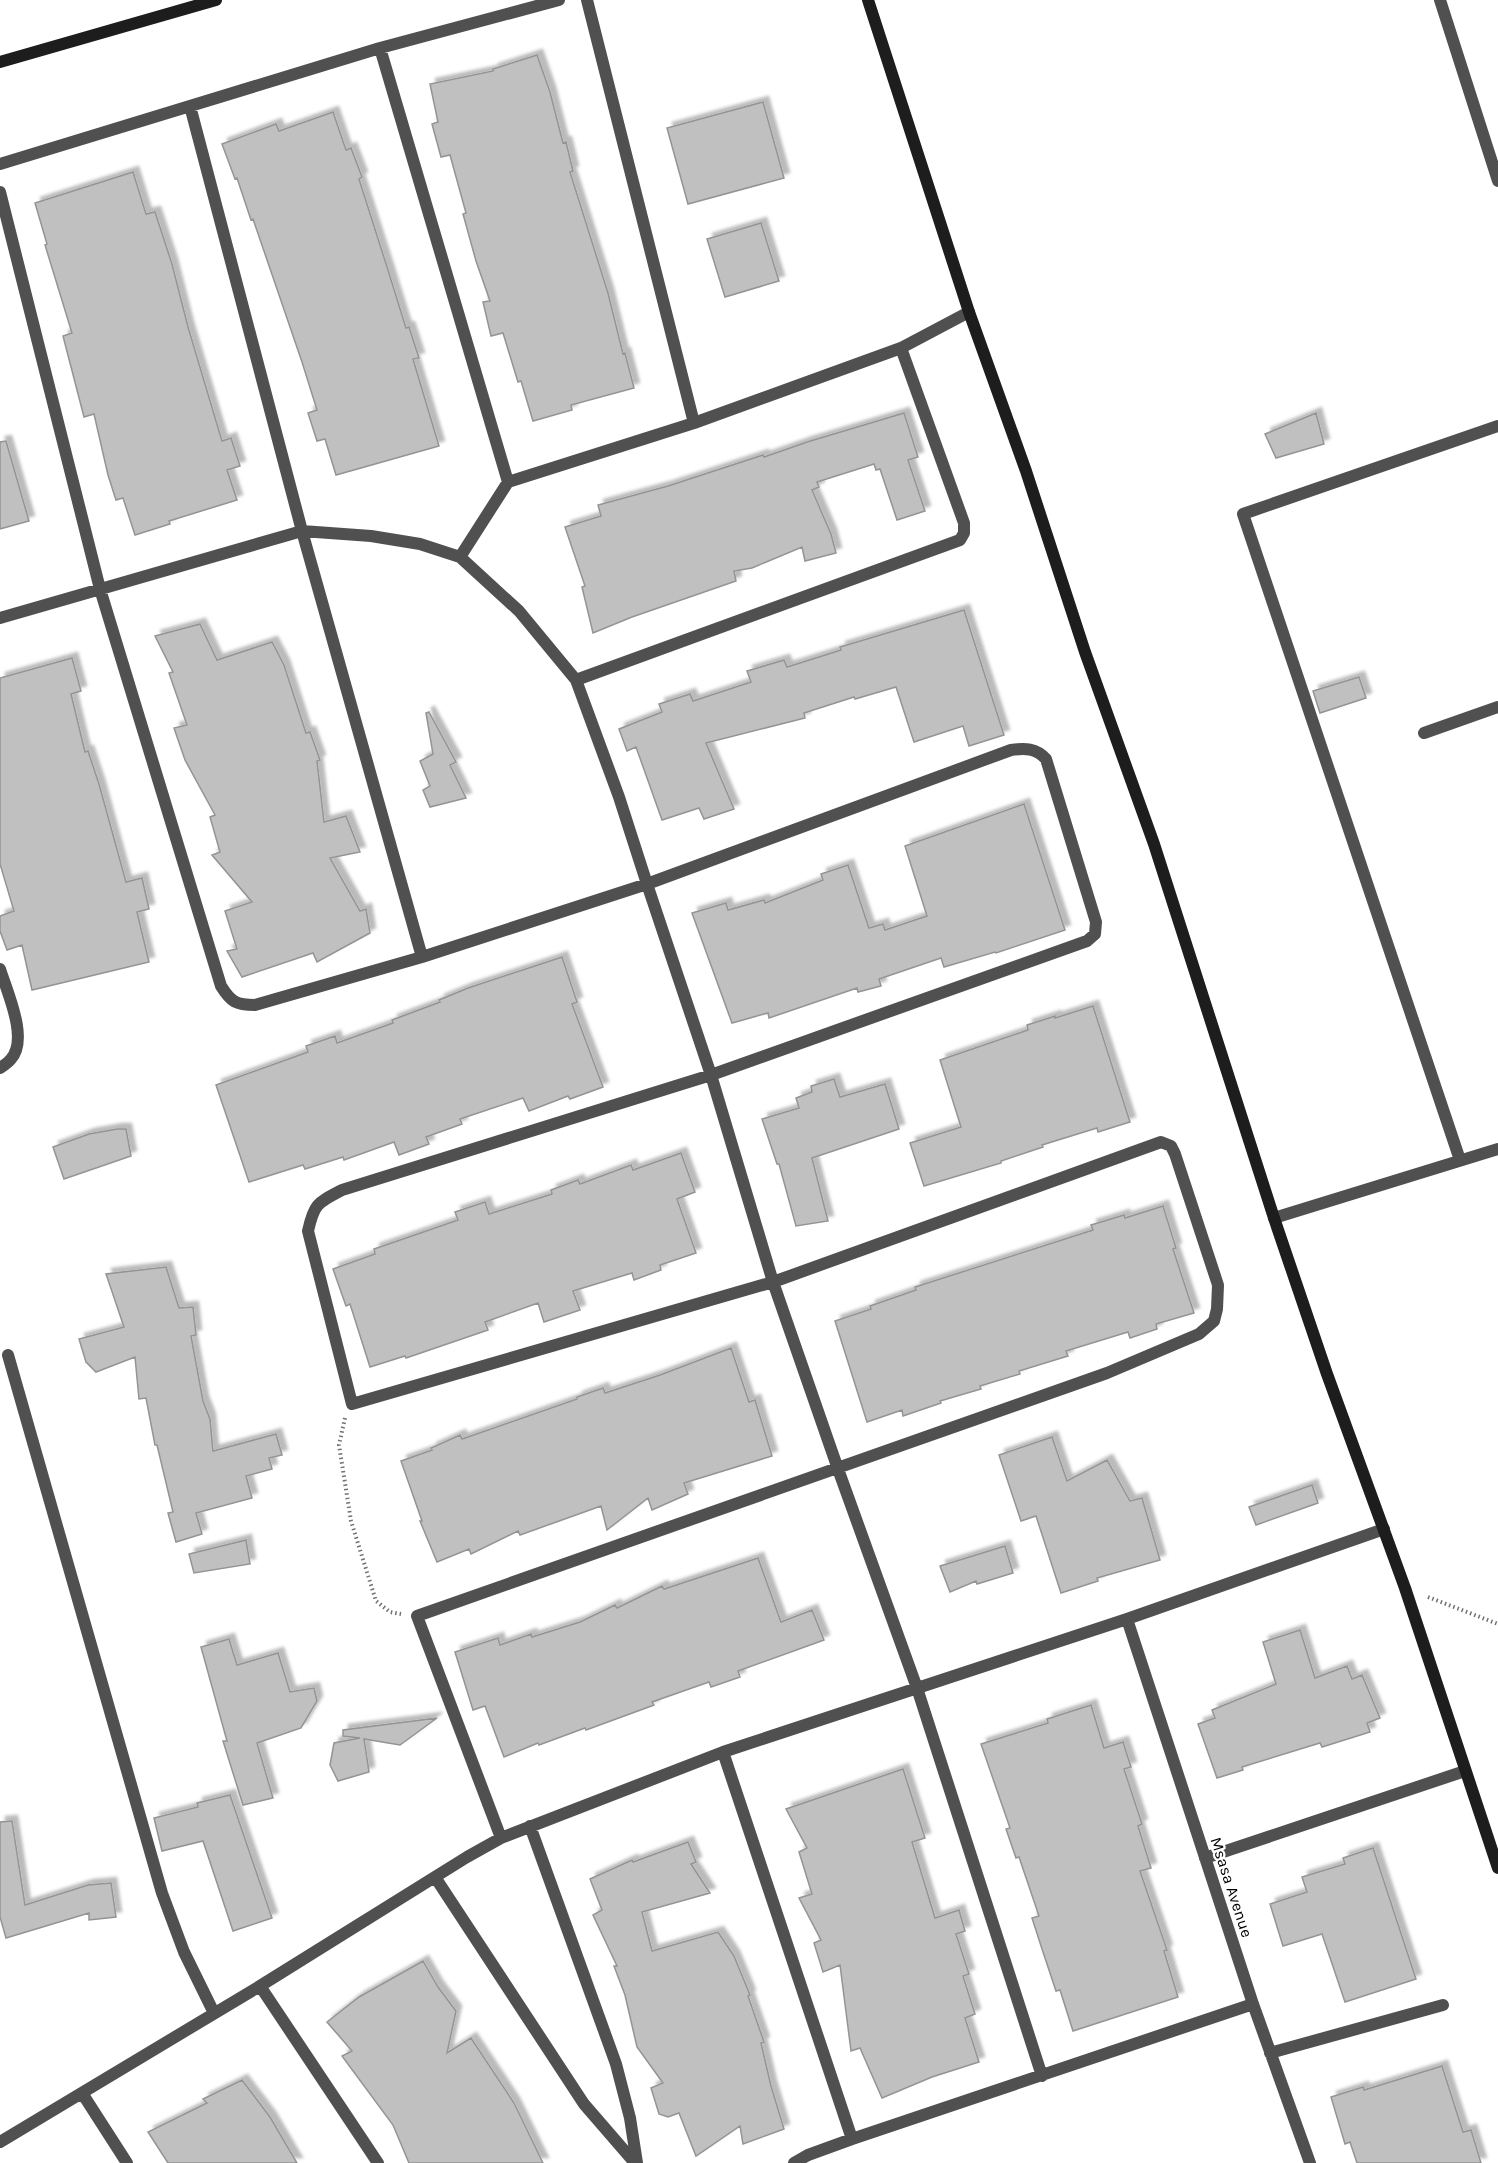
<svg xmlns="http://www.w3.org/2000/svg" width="1498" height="2163" font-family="Karla,sans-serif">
<defs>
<filter id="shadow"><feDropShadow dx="5.5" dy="-5.5" stdDeviation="1.5" flood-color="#0004"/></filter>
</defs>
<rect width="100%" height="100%" fill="#fff"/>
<path fill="#c0c0c0" stroke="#949494" stroke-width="1.5" filter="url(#shadow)" d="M 537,55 L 550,92 L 563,143 L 566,142 L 573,171 L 570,172 L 608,293 L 623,354 L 625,353 L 634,388 L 571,405 L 572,410 L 533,421 L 521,381 L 518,382 L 503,333 L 491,336 L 483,302 L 490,301 L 476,261 L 463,214 L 466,213 L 450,155 L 441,157 L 432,124 L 438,122 L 430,84 L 493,71 L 493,69 Z
M 763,102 L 784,178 L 688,204 L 667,128 Z
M 333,112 L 346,150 L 351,148 L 362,177 L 359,179 L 388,270 L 406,328 L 409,327 L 419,358 L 413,359 L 439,446 L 336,475 L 325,439 L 317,441 L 308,413 L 317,410 L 302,362 L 253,219 L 251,220 L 237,178 L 235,179 L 222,144 L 276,124 L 279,131 Z
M 133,172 L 146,214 L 155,212 L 172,264 L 188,327 L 222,441 L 231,438 L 240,466 L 227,470 L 237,500 L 169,521 L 170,524 L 135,535 L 123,498 L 116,500 L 108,475 L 94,414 L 84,417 L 63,336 L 72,333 L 45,245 L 47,244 L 35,203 Z
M 761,223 L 779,281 L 725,297 L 707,239 Z
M 904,413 L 918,457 L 908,460 L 925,511 L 897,520 L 880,469 L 876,470 L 874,464 L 817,482 L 819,487 L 812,490 L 831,534 L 836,553 L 805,561 L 802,547 L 752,568 L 734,571 L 736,581 L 632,617 L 593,633 L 582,587 L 585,586 L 565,527 L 601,516 L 598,505 L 668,486 L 763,455 L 764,457 L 807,442 Z
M 1316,413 L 1324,444 L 1276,458 L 1265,434 Z
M 6,441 L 29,521 L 0,529 L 0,442 Z
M 964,610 L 1004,735 L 969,746 L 963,726 L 914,742 L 896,687 L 855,699 L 854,697 L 804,713 L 805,718 L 706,743 L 734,809 L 704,819 L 699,808 L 662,820 L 636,747 L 627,751 L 619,729 L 662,712 L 659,704 L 690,694 L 693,701 L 751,682 L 747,671 L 784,660 L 787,667 L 841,650 L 840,647 Z
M 200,624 L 217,660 L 272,642 L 284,665 L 306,733 L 310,732 L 320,760 L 317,761 L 324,822 L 346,816 L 360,852 L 330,858 L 360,911 L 366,909 L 370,933 L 317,962 L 313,953 L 242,977 L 227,951 L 237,949 L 225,911 L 252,902 L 212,855 L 220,852 L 210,817 L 215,815 L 185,760 L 174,728 L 187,725 L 169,673 L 173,672 L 155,636 Z
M 72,658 L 81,691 L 71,694 L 85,752 L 88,751 L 99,784 L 126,882 L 142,878 L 149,909 L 137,912 L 149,962 L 32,990 L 22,945 L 7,950 L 0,931 L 0,916 L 14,911 L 0,864 L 0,678 Z
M 1359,677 L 1366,698 L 1320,713 L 1313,691 Z
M 429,712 L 456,762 L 450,765 L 466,798 L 430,807 L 423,790 L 430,786 L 420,761 L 433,754 L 426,713 Z
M 1024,804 L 1065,930 L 996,953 L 995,952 L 944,967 L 941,958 L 879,979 L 881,986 L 858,992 L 857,988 L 769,1018 L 768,1013 L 732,1023 L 692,913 L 726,903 L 728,910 L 764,900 L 765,903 L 823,880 L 821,874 L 848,865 L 869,928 L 883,924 L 885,930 L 927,916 L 905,846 Z
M 562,957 L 577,1002 L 572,1004 L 603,1087 L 570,1099 L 568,1096 L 529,1111 L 523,1098 L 460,1119 L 462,1124 L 426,1137 L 429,1144 L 399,1155 L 394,1142 L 344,1160 L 343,1157 L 305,1169 L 303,1165 L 249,1182 L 216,1085 L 308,1052 L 306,1046 L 335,1036 L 337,1043 L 393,1023 L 392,1020 L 440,1002 L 439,1000 L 468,988 Z
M 1093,1006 L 1130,1122 L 1098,1132 L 1097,1128 L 1042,1145 L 1043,1147 L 1001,1161 L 1001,1163 L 924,1186 L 910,1143 L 961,1127 L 940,1060 L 1028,1030 L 1027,1025 L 1055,1016 L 1055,1018 Z
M 834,1079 L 840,1097 L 885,1084 L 899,1129 L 812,1158 L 828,1221 L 796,1226 L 779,1164 L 777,1164 L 762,1119 L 799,1108 L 796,1098 L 812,1092 L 811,1086 Z
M 117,1129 L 126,1129 L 131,1156 L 64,1179 L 53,1147 L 89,1134 Z
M 681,1153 L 695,1192 L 677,1199 L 696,1253 L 660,1265 L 661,1270 L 634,1280 L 632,1273 L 573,1291 L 580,1310 L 544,1322 L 538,1303 L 485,1322 L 488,1330 L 406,1358 L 405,1356 L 370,1367 L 350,1304 L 346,1306 L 333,1269 L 375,1254 L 374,1249 L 458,1220 L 455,1212 L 485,1202 L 489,1214 L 552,1194 L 551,1190 L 578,1180 L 580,1184 L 631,1165 L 633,1170 Z
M 1163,1206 L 1176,1248 L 1173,1249 L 1194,1313 L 1156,1324 L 1157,1329 L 1130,1338 L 1128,1332 L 1066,1351 L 1068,1356 L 1019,1371 L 1020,1374 L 980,1386 L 981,1389 L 940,1401 L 941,1403 L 903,1416 L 902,1410 L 867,1422 L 835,1321 L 871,1309 L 870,1306 L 916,1290 L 915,1287 L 1093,1230 L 1091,1225 L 1124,1215 L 1125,1218 Z
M 166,1267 L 179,1308 L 193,1307 L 196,1335 L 191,1336 L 203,1401 L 210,1419 L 213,1451 L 276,1434 L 282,1455 L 269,1458 L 272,1469 L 246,1476 L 252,1498 L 196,1513 L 202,1534 L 176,1542 L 168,1513 L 173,1512 L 157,1445 L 155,1445 L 146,1398 L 139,1399 L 135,1357 L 96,1372 L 86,1362 L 79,1339 L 124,1327 L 106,1274 Z
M 731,1348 L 749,1402 L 755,1400 L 772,1456 L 684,1483 L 688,1494 L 652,1510 L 648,1498 L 607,1530 L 601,1506 L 520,1535 L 518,1531 L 471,1554 L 469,1549 L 437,1562 L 420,1521 L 422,1521 L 401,1461 L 432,1450 L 431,1448 L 460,1435 L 462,1439 L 577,1399 L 577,1397 L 603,1388 L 605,1393 L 660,1375 Z
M 1052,1437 L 1067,1481 L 1107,1460 L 1130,1501 L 1142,1498 L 1160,1560 L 1097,1578 L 1098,1581 L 1061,1593 L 1036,1516 L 1021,1521 L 999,1455 Z
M 1312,1485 L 1318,1503 L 1256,1525 L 1249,1507 Z
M 246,1540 L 250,1564 L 194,1573 L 189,1554 Z
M 1005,1546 L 1013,1573 L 977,1584 L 976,1581 L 950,1592 L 940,1566 Z
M 758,1558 L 781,1622 L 812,1610 L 824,1640 L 738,1671 L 740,1677 L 711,1687 L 709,1682 L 652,1702 L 654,1705 L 586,1730 L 585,1728 L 539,1745 L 538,1743 L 504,1757 L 485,1706 L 473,1710 L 455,1652 L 498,1638 L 500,1645 L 531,1634 L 532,1637 L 580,1622 L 615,1605 L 617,1608 L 662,1586 L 664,1589 Z
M 1300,1630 L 1315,1678 L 1347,1666 L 1352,1679 L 1362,1675 L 1380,1718 L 1367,1723 L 1370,1732 L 1322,1747 L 1320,1743 L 1242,1767 L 1243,1770 L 1217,1778 L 1198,1724 L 1215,1718 L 1212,1710 L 1276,1684 L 1263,1642 Z
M 229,1639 L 237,1665 L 278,1653 L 290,1692 L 314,1688 L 317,1701 L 301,1728 L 257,1743 L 273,1798 L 243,1805 L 223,1741 L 227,1741 L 201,1647 Z
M 1091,1705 L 1104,1748 L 1123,1742 L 1131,1767 L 1124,1769 L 1142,1824 L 1138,1826 L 1151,1868 L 1140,1871 L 1167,1950 L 1164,1951 L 1178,1997 L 1073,2031 L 1060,1990 L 1056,1991 L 1042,1949 L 1032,1918 L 1039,1916 L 1019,1857 L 1016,1858 L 1006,1829 L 1010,1828 L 981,1744 L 1048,1723 L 1047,1719 Z
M 437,1718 L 400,1745 L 364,1739 L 369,1772 L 338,1781 L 330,1765 L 334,1743 L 360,1738 L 343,1736 L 343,1730 Z
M 903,1769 L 925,1838 L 912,1842 L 935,1918 L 959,1910 L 965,1931 L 956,1934 L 969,1974 L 963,1976 L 975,2014 L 965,2018 L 979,2062 L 932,2077 L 882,2098 L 860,2048 L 851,2051 L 840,1965 L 823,1972 L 814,1943 L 821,1940 L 799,1898 L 812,1894 L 799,1852 L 807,1848 L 786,1809 Z
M 230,1795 L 272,1918 L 233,1931 L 203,1841 L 162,1851 L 154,1818 L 198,1807 L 197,1803 Z
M 12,1821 L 25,1905 L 88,1885 L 111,1883 L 116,1917 L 89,1920 L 89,1913 L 6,1938 L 0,1917 L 0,1822 Z
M 688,1842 L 696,1862 L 691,1864 L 710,1893 L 642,1912 L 652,1951 L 718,1932 L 734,1956 L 750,1995 L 748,1996 L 764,2042 L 761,2043 L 771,2086 L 784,2129 L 743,2144 L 740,2126 L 696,2156 L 679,2113 L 668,2117 L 659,2114 L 651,2088 L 663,2083 L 637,2047 L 625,1995 L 614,1966 L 617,1966 L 593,1915 L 602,1910 L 590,1879 L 632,1860 L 633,1862 Z
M 1373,1848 L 1416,1979 L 1345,2002 L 1322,1934 L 1283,1946 L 1270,1904 L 1307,1892 L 1302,1877 L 1345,1864 L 1343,1858 Z
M 423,1961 L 438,1987 L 456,2011 L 447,2053 L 471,2038 L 514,2103 L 543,2163 L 409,2163 L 393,2125 L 342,2056 L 352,2051 L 327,2022 L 359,1997 Z
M 1442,2066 L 1463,2132 L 1471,2130 L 1481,2163 L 1357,2163 L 1350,2142 L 1345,2144 L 1331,2097 L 1363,2087 L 1364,2090 Z
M 242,2080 L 270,2117 L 297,2163 L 168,2163 L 148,2132 L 207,2103 L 203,2099 Z"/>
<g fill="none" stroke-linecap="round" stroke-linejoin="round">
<path stroke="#727272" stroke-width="4" stroke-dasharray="1.5 3" stroke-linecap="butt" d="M 345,1418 L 339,1445 L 351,1521 L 376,1601 L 390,1612 L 401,1614
M 1428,1597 L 1498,1624"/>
<path stroke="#505050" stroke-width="12" d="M 587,0 L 694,423
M 1440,0 L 1498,181
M 380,48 L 508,482
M 190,106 L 302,531 L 422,957
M 0,164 L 380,48 L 559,0
M 0,192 L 100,589 L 221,986 C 231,1002 236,1005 255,1005 L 422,957 L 647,884 L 1011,750 C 1025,748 1036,748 1046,759 L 1096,922 L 1095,934 L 1087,941 L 711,1075 L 342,1190 C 317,1203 314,1204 308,1231 L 352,1404 L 773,1282 L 1161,1142 L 1171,1146 L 1175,1154 L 1218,1285 L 1217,1309 L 1214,1321 L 1199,1334 L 1107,1373 L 417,1616 L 501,1838
M 901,348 L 969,312
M 460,557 L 508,482 L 694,423 L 901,348 L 964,523 L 964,533 L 960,540 L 576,680
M 0,618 L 302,531 L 371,536 L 420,544 L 460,557 L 519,611 L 576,680 L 619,797 L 647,884 L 711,1075 L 773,1282 L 838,1469 L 917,1688 L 1042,2076
M 1424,733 L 1498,707
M 0,969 C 7,992 29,1039 11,1059 C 8,1063 3,1066 0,1068
M 1460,1160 L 1243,514 L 1498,426
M 1274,1218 L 1498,1149
M 8,1355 L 162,1893 L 184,1952 L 214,2013
M 1127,1619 L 1253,2004 L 1310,2163
M 723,1752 L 852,2139
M 530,1826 L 616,2064 L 630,2118 L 637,2163
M 1205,1858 L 1465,1771
M 435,1877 L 584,2104 L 635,2163
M 260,1986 L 378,2163
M 1270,2053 L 1443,2005
M 82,2093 L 127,2163
M 0,2142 L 260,1986 L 467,1857 L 501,1838 L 723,1752 L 1127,1619 L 1384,1529
M 794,2163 L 808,2155 L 852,2139 L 1253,2004"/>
<path stroke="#1d1d1d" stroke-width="12" d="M 868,0 L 969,312 L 1026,471 L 1085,652 L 1154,844 L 1274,1218 L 1327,1374 L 1405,1588 L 1498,1868
M 0,62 L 216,0"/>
</g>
<g text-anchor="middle" stroke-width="4.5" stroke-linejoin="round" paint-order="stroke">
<g font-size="16" fill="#000" stroke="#fff">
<text transform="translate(1232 1887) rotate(72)" y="6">Msasa Avenue</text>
</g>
</g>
</svg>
